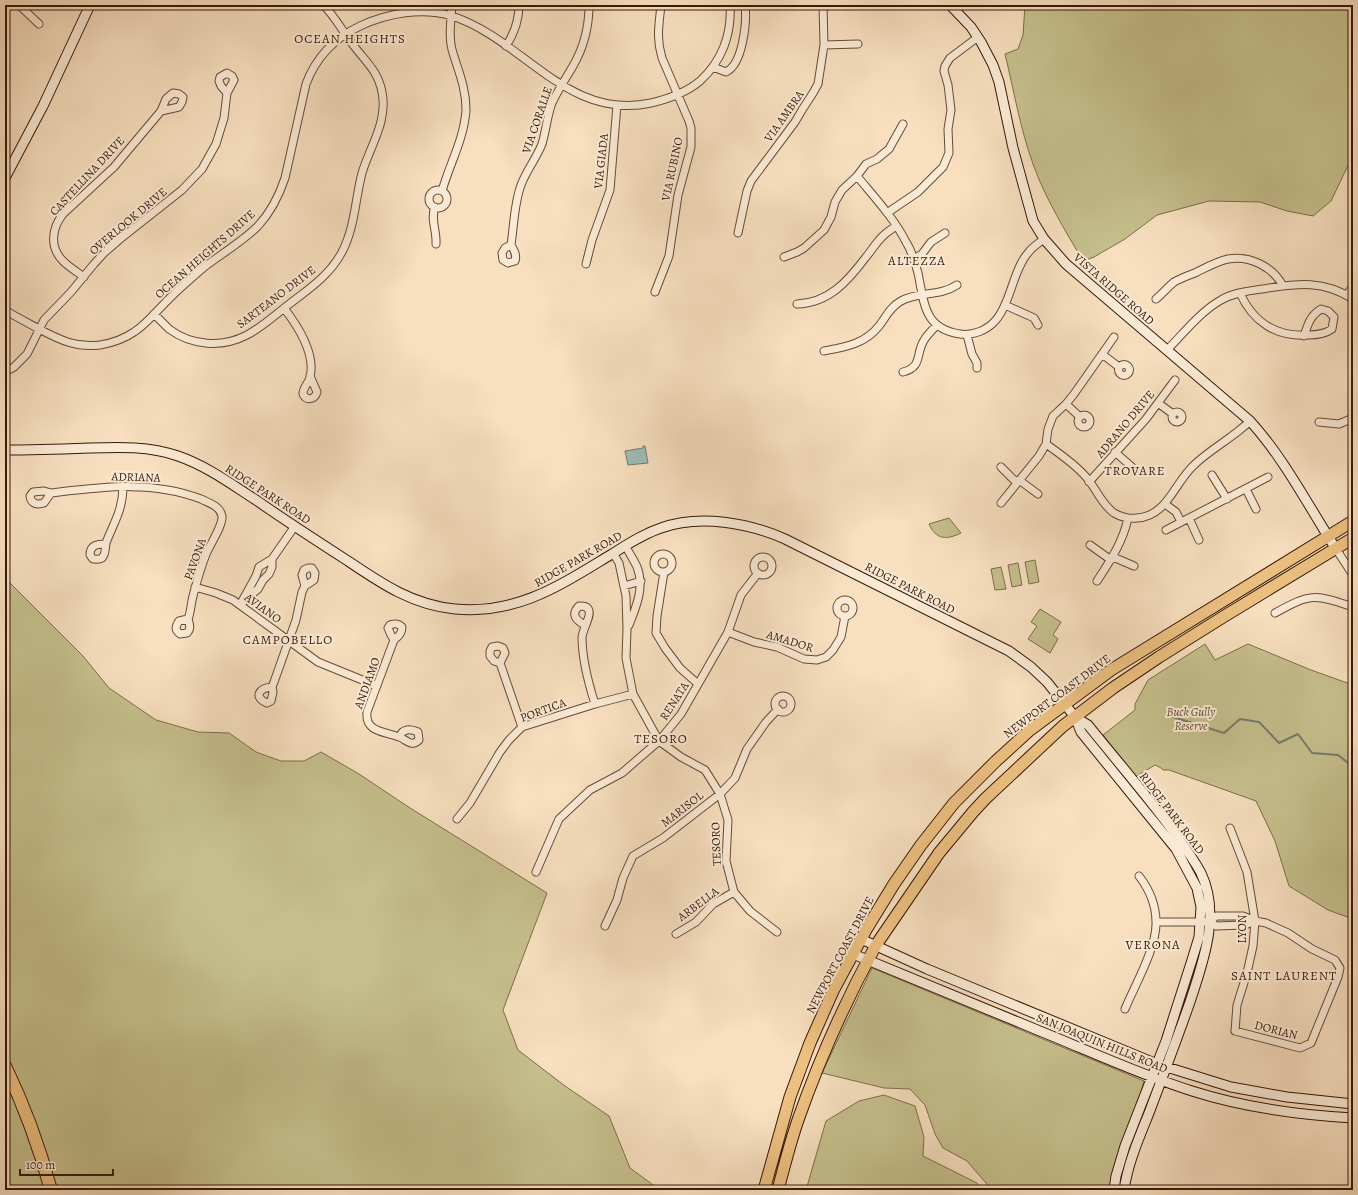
<svg xmlns="http://www.w3.org/2000/svg" width="1358" height="1195" font-family="Alegreya,serif">
<rect width="100%" height="100%" fill="#f7dfbf"/>
<filter id="stains"><feTurbulence type="fractalNoise" baseFrequency=".005" numOctaves="4"/><feColorMatrix values="0 0 0 0 .2 0 0 0 0 .09 0 0 0 0 .02 0 0 0 .5 -.17"/></filter>
<radialGradient id="worn" r=".72"><stop offset=".6" stop-color="#630" stop-opacity="0"/><stop offset="1" stop-color="#630" stop-opacity=".3"/></radialGradient>
<path fill="#c5bf8c" stroke="#7f6c4a" d="M 1025,5 L 1353,5 L 1353,155 L 1331,201 L 1313,216 L 1287,211 L 1260,202 L 1209,201 L 1157,215 L 1125,239 L 1094,257 L 1083,261 C 1065,230 1045,198 1033,164 C 1020,128 1014,91 1005,54 L 1018,49 L 1023,35 Z
M 949,518 L 961,533 C 947,540 936,540 929,524 Z
M 1035,560 L 1039,582 L 1029,584 L 1025,562 Z
M 1018,563 L 1022,585 L 1012,587 L 1008,565 Z
M 1001,567 L 1006,589 L 995,590 L 991,569 Z
M 5,568 L 10,583 L 83,656 L 109,688 L 156,720 L 198,732 L 229,733 L 256,752 L 281,761 L 304,761 L 321,752 L 359,774 L 410,808 L 547,893 L 503,1010 L 518,1050 L 565,1086 L 609,1116 L 630,1168 L 660,1190 L 5,1190 Z
M 1040,609 L 1061,622 L 1053,635 L 1058,639 L 1050,653 L 1028,639 L 1037,626 L 1031,622 Z
M 1205,644 L 1215,660 L 1248,644 L 1311,670 L 1353,685 L 1353,919 L 1328,910 L 1289,886 L 1275,841 L 1256,801 L 1169,770 L 1163,770 L 1161,768 L 1155,765 L 1135,777 L 1103,735 L 1135,710 L 1135,704 L 1148,680 Z
M 872,968 L 1144,1081 L 1113,1190 L 992,1190 L 967,1161 L 943,1148 L 935,1134 L 925,1105 L 910,1089 L 884,1088 L 822,1073 Z
M 884,1095 L 915,1106 L 924,1137 L 923,1156 L 977,1183 L 983,1190 L 806,1190 L 826,1121 L 859,1101 Z"/>
<path fill="#9ebcb8" stroke="#767a72" d="M 643,446 L 645,446 L 648,463 L 628,465 L 625,451 L 643,448 Z"/>
<g fill="none" stroke-linecap="round" stroke-linejoin="round">
<path stroke="#767a72" stroke-width="2" d="M 1170,716 L 1224,733 L 1240,719 L 1259,722 L 1279,743 L 1298,734 L 1312,753 L 1338,755 L 1353,767"/>
<defs>
<path id="street" d="M 19,5 L 39,24
M 824,45 L 858,44
M 506,46 C 514,34 519,20 519,5
M 713,67 L 726,72 C 743,64 747,22 745,5
M 857,176 C 874,197 894,218 906,242 C 912,251 915,262 918,273 C 924,301 923,329 960,334 C 973,336 987,330 995,321 C 1001,315 1004,307 1007,300 C 1013,285 1018,264 1028,253 C 1032,247 1039,243 1044,239
M429 199a9 9 0 1 1 18 0a9 9 0 1 1-18 0Z
M 442,191 C 450,163 464,139 466,110 C 466,88 459,73 453,53 C 448,38 451,21 452,5
M 435,207 C 430,219 437,231 436,244
M 887,213 L 918,192 L 943,167 L 949,153 L 948,129 L 951,110 L 948,85 L 944,71 L 945,66 L 950,58 L 978,37
M 738,233 L 747,191 L 751,181 L 795,122 L 802,110 L 813,93 L 818,84 L 824,45 L 823,5
M 511,245 L 505,248 L 502,253 L 503,260 L 508,263 L 515,261 C 517,255 514,250 511,245 C 514,225 514,204 521,185 C 526,171 536,159 542,144 C 546,131 547,116 552,103 C 558,90 566,78 573,66 C 584,47 589,27 589,5
M 784,257 L 797,252 L 804,248 L 824,230 L 831,217 L 835,202 L 842,190 L 857,176 L 866,164 L 877,159 L 889,149 L 903,124
M 914,259 L 922,254 L 931,242 L 945,233
M 586,264 L 592,240 L 610,190 L 617,105
M 84,277 C 77,272 69,267 63,261 C 49,247 52,228 63,214 L 114,167 L 161,111 L 179,107 L 182,102 L 183,97 L 179,94 L 173,93 L 166,99 L 161,111
M 655,292 L 669,256 L 678,195 L 691,147 L 691,128 L 689,121 L 662,58 C 656,38 659,25 661,5
M 1240,293 C 1253,322 1276,337 1308,335 C 1317,335 1325,334 1332,329 L 1334,317 L 1328,311 L 1321,309 C 1310,316 1308,324 1304,336
M 1347,295 L 1353,286
M 1156,299 C 1162,294 1168,287 1174,282 C 1181,278 1190,275 1197,272 C 1207,267 1218,261 1228,259 C 1250,255 1273,267 1283,286
M 797,304 C 829,303 848,281 866,257 C 872,250 877,241 884,235 C 887,232 892,229 896,226
M 1005,305 L 1034,318 L 1038,325
M 284,308 C 297,325 316,354 310,377 C 309,383 303,387 303,394 C 306,401 315,400 317,392 L 310,376
M 5,310 C 16,317 28,323 39,329 C 60,340 76,348 100,345 C 112,343 124,339 134,332 C 145,325 153,315 163,305 C 175,292 189,280 203,268 C 221,254 242,242 258,226 C 271,212 279,196 285,178 L 306,84 C 316,57 335,38 360,26 C 388,13 422,7 452,16 C 523,39 567,121 651,103 C 668,99 687,92 700,81 C 722,61 732,34 730,5
M 154,314 C 159,319 164,324 169,329 C 192,346 222,348 247,335 C 262,327 275,315 288,305 C 309,289 330,275 342,252 C 355,227 355,200 362,173 C 370,146 388,122 382,92 C 378,71 366,62 354,46 C 343,33 336,17 323,5
M 967,335 L 972,354 L 977,363 L 977,368
M 1167,350 C 1183,334 1201,311 1221,300 C 1233,293 1248,291 1262,289 C 1296,284 1322,279 1353,299
M 824,351 C 845,347 865,344 879,326 C 886,317 890,307 901,301 C 918,291 939,297 957,285
M 1102,354 L 1119,367
M1118.5 370a5.5 5.5 0 1 1 11 0a5.5 5.5 0 1 1-11 0Z
M 5,372 L 14,367 L 27,354 L 44,320 L 71,292 L 94,264 L 105,252 L 120,239 L 182,190 L 202,169 L 216,144 L 224,118 L 227,93 L 234,80 L 232,76 L 227,73 L 220,77 L 219,81 L 221,86 L 227,93
M 903,372 C 922,367 916,355 923,342 C 926,336 932,330 937,325
M 1158,403 L 1173,414
M 1066,404 L 1080,417
M1172 417a5 5 0 1 1 10 0a5 5 0 1 1-10 0Z
M1078 421a6 6 0 1 1 12 0a6 6 0 1 1-12 0Z
M 1319,422 L 1339,424 L 1353,418
M 1046,444 C 1060,454 1075,464 1086,477 C 1096,488 1101,504 1114,513 C 1121,517 1129,519 1137,518 C 1167,516 1174,484 1193,466 C 1210,449 1233,438 1250,421
M 1115,452 L 1132,467
M 1001,467 L 1017,483
M 1212,475 L 1227,499
M 1019,480 L 1038,494
M 1089,482 L 1146,419 L 1175,380
M 1246,489 L 1256,509
M 51,493 L 44,491 L 33,492 L 30,496 C 31,504 37,505 44,503 L 51,493 C 102,487 152,480 201,499 C 209,503 220,506 222,516 C 223,525 211,543 207,552 C 201,566 197,581 193,596 C 191,603 191,612 188,619 C 190,625 191,629 187,633 L 180,634 C 175,630 175,627 179,621 L 188,619
M 1001,503 L 1039,456 L 1046,444 L 1048,429 L 1053,416 L 1066,404 L 1074,394 L 1114,337
M 1165,504 L 1176,512 L 1181,522
M 1189,518 L 1199,540
M 1166,530 L 1268,477
M 106,544 C 97,544 90,545 90,555 L 93,559 C 96,559 99,560 102,558 C 106,554 105,548 106,543 C 114,522 123,510 123,486
M 625,545 C 629,553 634,560 637,567 C 645,587 636,607 629,625
M 1090,545 L 1111,560
M 1336,549 L 1353,575
M 613,553 L 619,563 L 626,596 L 627,629 L 626,658 L 633,694 L 659,741 L 681,757 L 705,770 L 720,794 L 728,820 L 726,861 L 734,892 L 750,911 L 777,932
M654 563a9 9 0 1 1 18 0a9 9 0 1 1-18 0Z
M 1113,557 L 1134,566
M754 566a9 9 0 1 1 18 0a9 9 0 1 1-18 0Z
M 664,572 L 657,616 L 656,633 L 665,648 L 680,668 L 698,684
M 1097,581 C 1110,561 1123,542 1128,518
M 624,586 L 641,581
M 195,587 L 216,593 L 233,600 L 318,662 L 377,686
M837 608a8 8 0 1 1 16 0a8 8 0 1 1-16 0Z
M 243,602 L 258,589 L 263,580 L 269,574 L 272,567 L 272,559
M 240,605 L 256,576 L 259,567 L 272,559 L 295,526
M 1275,613 C 1311,593 1314,594 1353,607
M 585,625 C 575,620 571,614 579,606 C 583,606 588,606 589,611 C 591,616 583,629 582,637 C 582,660 588,682 595,704
M 728,632 L 754,642 L 777,647 L 804,659 L 817,660 L 826,657 L 833,650 L 841,637 L 845,616
M 394,640 L 391,635 L 388,628 L 390,625 C 395,623 398,623 402,627 C 402,633 399,636 394,640 L 367,712 C 365,733 385,731 399,737 C 406,739 411,748 419,740 L 418,732 C 411,729 402,728 400,737
M 500,663 L 505,653 L 503,648 L 498,646 L 492,647 L 490,651 L 490,656 L 494,661 L 500,663 L 522,727
M 272,687 L 273,692 L 271,701 L 267,703 C 253,697 259,688 272,687 L 274,682 L 296,620 L 302,592 L 305,586 L 314,580 L 315,573 L 312,568 L 308,568 L 304,570 L 302,575 L 305,586
M775 704a8 8 0 1 1 16 0a8 8 0 1 1-16 0Z
M 457,819 L 470,803 L 500,752 L 509,740 L 522,727 L 595,704 L 633,694
M 536,872 L 559,819 L 590,790 L 622,773 L 659,741 L 681,714 L 728,632 L 741,595 L 758,573
M 1156,922 L 1210,922 L 1216,926 L 1245,925 L 1255,921
M 1210,922 L 1216,916 L 1243,916 L 1255,921 L 1266,923 L 1288,933 L 1312,949 L 1335,960 L 1340,968 L 1338,977 L 1311,1043 L 1300,1048 L 1235,1031 L 1237,1005 L 1247,973 L 1253,946 L 1255,921 L 1247,872 L 1230,828
M 605,926 L 617,900 L 623,878 L 633,856 L 663,838 L 720,794 L 735,778 L 747,749 L 766,722 L 778,709
M 676,934 L 696,922 L 713,904 L 734,892
M 1125,1009 C 1135,985 1157,947 1156,922 C 1156,905 1149,889 1139,876"/>
<path id="secondary" d="M 950,5 L 971,27 L 981,42 L 993,65 L 999,82 L 1013,148 L 1033,221 L 1044,239 L 1066,264 L 1250,421 C 1284,458 1309,507 1336,549
M 5,178 L 43,106 L 90,5
M 5,450 C 33,450 62,449 90,448 C 120,447 149,446 178,456 C 207,466 231,484 256,500 C 286,521 317,541 348,561 C 382,584 413,605 455,609 C 518,615 562,584 612,554 C 628,544 643,534 661,528 C 700,514 749,523 785,539 L 1009,651 L 1031,667 L 1047,682 L 1075,717 L 1081,732 L 1176,849 L 1197,888 L 1201,907 L 1199,937 L 1191,963 L 1166,1041 L 1125,1146 L 1116,1176 L 1114,1190
M 1075,717 L 1088,725 C 1116,760 1146,794 1173,831 C 1183,845 1193,858 1201,873 C 1221,915 1203,962 1190,1002 C 1177,1039 1163,1076 1149,1113 C 1139,1138 1128,1163 1124,1190
M 861,939 L 927,969 L 1157,1064 L 1231,1087 L 1287,1097 L 1353,1104
M 853,954 C 913,979 974,1004 1035,1029 C 1087,1050 1138,1074 1192,1091 C 1242,1107 1301,1115 1353,1118"/>
<path id="primary" d="M 764,1190 L 790,1097 L 810,1043 L 833,991 L 867,928 L 894,884 L 921,845 L 954,803 L 996,761 L 1030,730 L 1111,670 L 1353,521
M 778,1190 C 784,1167 790,1143 798,1120 C 819,1060 845,1002 876,945 L 939,853 L 973,812 L 985,799 L 1063,726 L 1113,688 L 1159,657 L 1223,617 L 1353,538"/>
<path id="highway" d="M 5,1066 C 25,1107 39,1146 51,1190"/>
</defs>
<use href="#street" stroke="#684a36" stroke-width="9"/>
<use href="#secondary" stroke="#391809" stroke-width="11"/>
<use href="#primary" stroke="#391809" stroke-width="13"/>
<use href="#highway" stroke="#391809" stroke-width="14"/>
<use href="#street" stroke="#faead5" stroke-width="7"/>
<use href="#secondary" stroke="#faead5" stroke-width="9"/>
<use href="#primary" stroke="#ecc080" stroke-width="11"/>
<use href="#highway" stroke="#ecc080" stroke-width="12"/>
</g>
<g text-anchor="middle" stroke-width="4" stroke-linejoin="round" paint-order="stroke">
<g font-size="12" fill="#391809" stroke="#faead5">
<text transform="translate(784 116) rotate(-55)" y="4">VIA AMBRA</text>
<text transform="translate(537 120) rotate(-71)" y="4">VIA CORALLE</text>
<text transform="translate(601 161) rotate(-84)" y="4">VIA GIADA</text>
<text transform="translate(672 169) rotate(-78)" y="4">VIA RUBINO</text>
<text transform="translate(87 176) rotate(-47)" y="4">CASTELLINA DRIVE</text>
<text transform="translate(128 221) rotate(-40)" y="4">OVERLOOK DRIVE</text>
<text transform="translate(205 254) rotate(-41)" y="4">OCEAN HEIGHTS DRIVE</text>
<text transform="translate(1114 289) rotate(41)" y="4">VISTA RIDGE ROAD</text>
<text transform="translate(276 297) rotate(-37)" y="4">SARTEANO DRIVE</text>
<text transform="translate(1125 424) rotate(-50)" y="4">ADRANO DRIVE</text>
<text transform="translate(136 477) rotate(2)" y="4">ADRIANA</text>
<text transform="translate(268 494) rotate(33)" y="4">RIDGE PARK ROAD</text>
<text transform="translate(195 559) rotate(-70)" y="4">PAVONA</text>
<text transform="translate(578 559) rotate(-30)" y="4">RIDGE PARK ROAD</text>
<text transform="translate(910 588) rotate(27)" y="4">RIDGE PARK ROAD</text>
<text transform="translate(263 608) rotate(36)" y="4">AVIANO</text>
<text transform="translate(790 641) rotate(17)" y="4">AMADOR</text>
<text transform="translate(367 683) rotate(-70)" y="4">ANDIAMO</text>
<text transform="translate(1057 696) rotate(-37)" y="4">NEWPORT COAST DRIVE</text>
<text transform="translate(674 701) rotate(-57)" y="4">RENATA</text>
<text transform="translate(543 710) rotate(-20)" y="4">PORTICA</text>
<text transform="translate(682 809) rotate(-38)" y="4">MARISOL</text>
<text transform="translate(1172 813) rotate(53)" y="4">RIDGE PARK ROAD</text>
<text transform="translate(716 844) rotate(-92)" y="4">TESORO</text>
<text transform="translate(698 904) rotate(-37)" y="4">ARBELLA</text>
<text transform="translate(1242 929) rotate(-90)" y="4">LYON</text>
<text transform="translate(840 955) rotate(-62)" y="4">NEWPORT COAST DRIVE</text>
<text transform="translate(1276 1030) rotate(14)" y="4">DORIAN</text>
<text transform="translate(1102 1043) rotate(22)" y="4">SAN JOAQUIN HILLS ROAD</text>
</g>
<g font-size="12" font-style="italic" fill="#634a30" stroke="#faead5">
<text x="1191" y="716">Buck Gully<tspan x="1191" dy="14">Reserve</tspan></text>
</g>
<g font-size="13" letter-spacing="1" fill="#391809" stroke="#faead5">
<text x="350" y="43">OCEAN HEIGHTS</text>
<text x="917" y="265">ALTEZZA</text>
<text x="1135" y="475">TROVARE</text>
<text x="288" y="644">CAMPOBELLO</text>
<text x="661" y="743">TESORO</text>
<text x="1153" y="949">VERONA</text>
<text x="1284" y="980">SAINT LAURENT</text>
</g>
</g>
<rect width="1358" height="1195" fill="none" stroke="#f7dfbf" stroke-width="20"/>
<rect x="6" y="6" width="1346" height="1183" fill="none" stroke="#391809" stroke-width="2"/>
<rect x="10" y="10" width="1338" height="1175" fill="none" stroke="#391809"/>
<path d="M20 1169v6h93v-6" fill="none" stroke="#391809" stroke-width="2"/>
<text x="26" y="1169" font-size="12" fill="#391809" stroke="#faead5" stroke-width="3" paint-order="stroke">100 m</text>
<rect width="100%" height="100%" filter="url(#stains)"/>
<rect width="100%" height="100%" fill="url(#worn)"/>
</svg>
